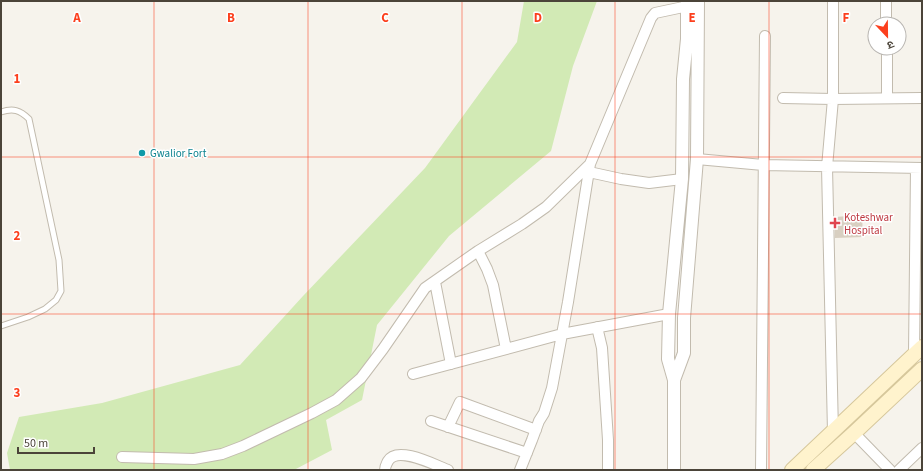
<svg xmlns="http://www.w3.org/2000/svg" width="923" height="471" font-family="'Source Sans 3','Noto Sans Devanagari',sans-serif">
<rect width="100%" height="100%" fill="#f6f3ec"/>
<path fill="#d2eab5" d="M 524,1 L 597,1 L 573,66 L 551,151 L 449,236 L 377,325 L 362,400 L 326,420 L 332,450 L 294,470 L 10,470 L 7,453 L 19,417 L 102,403 L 240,365 L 303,296 L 425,168 L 517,42 Z"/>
<path fill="#d8cfc1" d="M 862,215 L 863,237 L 835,238 L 835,217 Z"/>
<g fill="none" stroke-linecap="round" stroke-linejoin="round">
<defs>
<path id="service" d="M 1,112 C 13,108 20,110 29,119 L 59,260 L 61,291 L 56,300 L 45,309 L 28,317 L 1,326"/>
<path id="minor" d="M 886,1 L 886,24
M 887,48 L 887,98
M 783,98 L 833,99 L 922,98
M 697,159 L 763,165 L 922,168
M 589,172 L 621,179 L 649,183 L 682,179
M 435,282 L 451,364
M 597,327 L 602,348 L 608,440 L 608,470
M 506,349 L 493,285 L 487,269 L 478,251 L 522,224 L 546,207 L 590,164
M 914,354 L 916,168
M 413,374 L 562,334 L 669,314
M 431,421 L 527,453
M 448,427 L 460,402 L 536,430
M 833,432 L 827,167 L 833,99 L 833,1
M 854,433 L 890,470
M 122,457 L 194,459 L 222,454 L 243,446 L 312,413 L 336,400 L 361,378 L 383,349 L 425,288 L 478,251
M 385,470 C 385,466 386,465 388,461 C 397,445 435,465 448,470
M 520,470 L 532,440 L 539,421 L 544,413 L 552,388 L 568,302 L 590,164 L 651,18 L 655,13 L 688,6
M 761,470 L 765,36
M 899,470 L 922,448"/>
<path id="tertiary" d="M 674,380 L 684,353 L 684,318 L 697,159 L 698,1
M 674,470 L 674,380 L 668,359 L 669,314 L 682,179 L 683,79 L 687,39 L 687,1"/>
<path id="secondary" d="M 792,470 L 922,347
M 813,470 L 854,433 L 922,369"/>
</defs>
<use href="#service" stroke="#c2bbae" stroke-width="7"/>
<use href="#minor" stroke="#c2bbae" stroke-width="12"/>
<use href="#tertiary" stroke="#c2bbae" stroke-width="14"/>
<use href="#secondary" stroke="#d6c79b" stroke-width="16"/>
<use href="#service" stroke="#fff" stroke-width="5"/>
<use href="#minor" stroke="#fff" stroke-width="10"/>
<use href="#tertiary" stroke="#fff" stroke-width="12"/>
<use href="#secondary" stroke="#fff3cd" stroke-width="14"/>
</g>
<path fill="none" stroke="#fc3f1d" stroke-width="1" stroke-opacity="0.55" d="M 154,1 L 154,470M 308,1 L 308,470M 462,1 L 462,470M 615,1 L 615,470M 769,1 L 769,470M 1,157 L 922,157M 1,314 L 922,314"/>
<circle fill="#0f9aa8" stroke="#fff" stroke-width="1.5" cx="142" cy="153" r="4"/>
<path fill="#e0444e" stroke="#fff" stroke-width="1.5" d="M833 217h4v4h4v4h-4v4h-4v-4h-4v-4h4z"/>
<g text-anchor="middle" stroke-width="3" stroke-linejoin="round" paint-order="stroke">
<g font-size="11" fill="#0d838f" stroke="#fff" text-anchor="start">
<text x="150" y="157">Gwalior Fort</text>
</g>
<g font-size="11" fill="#be3a42" stroke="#fff" text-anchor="start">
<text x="844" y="221">Koteshwar<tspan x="844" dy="13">Hospital</tspan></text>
</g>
</g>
<g font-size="13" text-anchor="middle" font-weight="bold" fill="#fc3f1d" stroke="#fff" stroke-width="3" stroke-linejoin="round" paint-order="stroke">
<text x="77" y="22">A</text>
<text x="231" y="22">B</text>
<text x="385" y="22">C</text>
<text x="538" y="22">D</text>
<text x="692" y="22">E</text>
<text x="846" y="22">F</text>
<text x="17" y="83">1</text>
<text x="17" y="240">2</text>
<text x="17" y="397">3</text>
</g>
<rect width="923" height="471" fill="none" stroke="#4b4439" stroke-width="4"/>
<g transform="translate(887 36) rotate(158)"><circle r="19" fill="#ffffff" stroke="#b7b4b0"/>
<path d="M0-3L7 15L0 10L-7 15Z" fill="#fc3f1d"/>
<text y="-6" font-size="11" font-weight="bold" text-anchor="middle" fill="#4b4439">उ</text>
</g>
<path d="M18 447v6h76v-6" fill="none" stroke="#4b4439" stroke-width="2"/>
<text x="24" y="447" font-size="12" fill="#4b4439" stroke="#ffffff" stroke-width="3" paint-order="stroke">50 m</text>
</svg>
